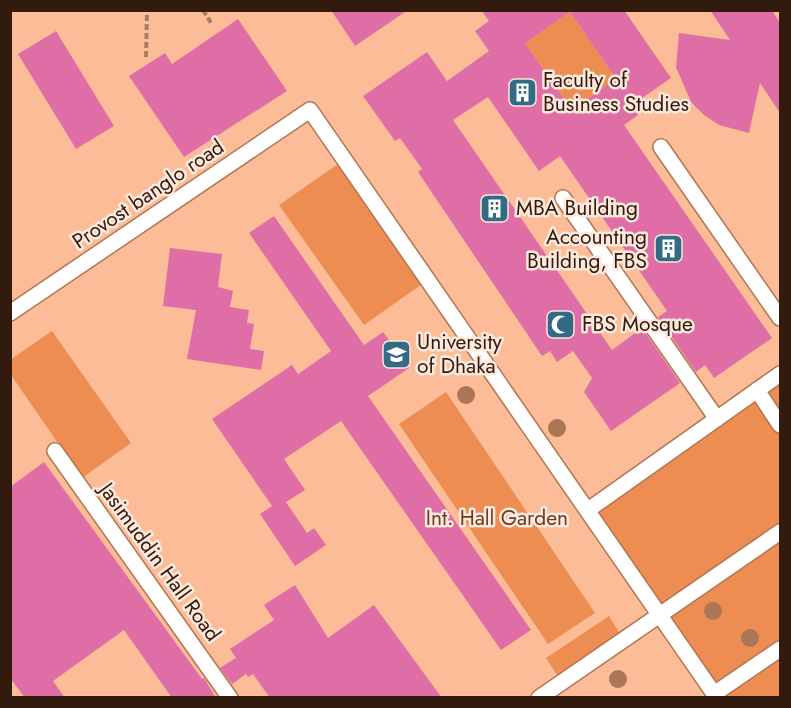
<svg xmlns="http://www.w3.org/2000/svg" width="791" height="708" font-family="Jost,sans-serif">
<rect width="100%" height="100%" fill="#fcbc97"/>
<path fill="#ed8d51" d="M 570,12 L 616,79 L 572,110 L 525,43 Z
M 338,164 L 422,284 L 364,325 L 279,205 Z
M 52,331 L 131,443 L 82,478 L 11,375 L 10,360 Z
M 780,377 L 780,420 L 761,391 Z
M 446,392 L 595,613 L 548,644 L 399,424 Z
M 756,394 L 780,430 L 780,528 L 660,611 L 591,511 Z
M 780,535 L 780,645 L 715,689 L 664,616 Z
M 609,616 L 622,637 L 559,678 L 546,658 Z
M 780,653 L 780,697 L 721,697 Z"/>
<path fill="#e06ea6" fill-rule="evenodd" d="M 331,10 L 408,10 L 355,46 Z
M 481,10 L 624,10 L 671,78 L 632,105 L 638,115 L 624,125 L 772,338 L 714,378 L 705,365 L 696,372 L 658,317 L 667,311 L 560,156 L 539,171 L 488,97 L 453,120 L 612,350 L 642,328 L 680,383 L 611,431 L 584,392 L 592,378 L 573,351 L 557,362 L 550,351 L 542,356 L 418,172 L 422,169 L 400,138 L 395,141 L 363,96 L 427,52 L 447,81 L 489,51 L 475,31 L 489,21 ZM 570,12 L 616,79 L 572,110 L 525,43 Z
M 710,10 L 772,10 L 780,23 L 780,113 L 760,83 L 749,133 L 719,125 L 704,115 L 691,102 L 676,67 L 679,33 L 730,40 Z
M 238,19 L 287,91 L 184,157 L 129,76 L 165,53 L 172,64 Z
M 56,31 L 114,126 L 76,149 L 18,54 Z
M 274,216 L 364,345 L 383,332 L 409,368 L 368,396 L 531,630 L 501,650 L 341,421 L 284,459 L 305,490 L 286,502 L 307,533 L 314,528 L 326,545 L 295,566 L 260,514 L 272,506 L 212,419 L 292,365 L 298,374 L 331,351 L 249,233 Z
M 170,248 L 222,254 L 218,287 L 233,291 L 230,307 L 249,310 L 247,323 L 254,324 L 250,349 L 264,351 L 261,370 L 187,359 L 196,310 L 163,306 Z
M 44,462 L 202,679 L 204,678 L 216,698 L 172,698 L 124,630 L 53,681 L 65,698 L 25,698 L 10,678 L 10,487 Z
M 295,585 L 328,638 L 374,605 L 442,698 L 270,698 L 253,674 L 248,677 L 246,674 L 232,684 L 220,668 L 236,658 L 230,649 L 274,620 L 264,605 Z"/>
<g fill="none" stroke-linecap="round" stroke-linejoin="round">
<defs>
<path id="service" d="M 661,147 L 780,318
M 563,198 L 717,419
M 10,313 L 310,110 L 717,698
M 757,390 L 780,425
M 55,451 L 230,698
M 588,510 L 780,374
M 714,694 L 780,649
M 539,698 L 780,532"/>
</defs>
<use href="#service" stroke="#b17654" stroke-width="18"/>
<path stroke="#ad7c60" stroke-width="4" stroke-dasharray="6 3" stroke-linecap="butt" d="M 203,10 L 211,23
M 146,57 L 147,10"/>
<use href="#service" stroke="#fff" stroke-width="15"/>
</g>
<g fill="#ab7657">
<circle cx="466" cy="395" r="9"/>
<circle cx="557" cy="428" r="9"/>
<circle cx="713" cy="611" r="9"/>
<circle cx="750" cy="638" r="9"/>
<circle cx="618" cy="679" r="9"/>
</g>
<defs>
<symbol id="building-square" viewBox="-11 -11 22 22"><rect x="-9" y="-9" width="18" height="18" rx="4" fill="#336b85" stroke="#fce8dd"/><path d="M-4-6H4V6H1V3H-1V6H-4ZM-2.5-4.3h1.7v1.8h-1.7ZM.8-4.3h1.7v1.8H.8ZM-2.5-1h1.7V.8h-1.7ZM.8-1h1.7V.8H.8Z" fill="#fff"/></symbol>
<symbol id="mosque-square" viewBox="-11 -11 22 22"><rect x="-9" y="-9" width="18" height="18" rx="4" fill="#336b85" stroke="#fce8dd"/><path d="M3.5-4.9A6 6 0 1 0 3.5 4.9A5 5 0 1 1 3.5-4.9Z" fill="#fff"/></symbol>
<symbol id="university-square" viewBox="-11 -11 22 22"><rect x="-9" y="-9" width="18" height="18" rx="4" fill="#336b85" stroke="#fce8dd"/><path d="M0-5L7-2L0 1L-7-2ZM-4 1L0 2.5L4 1V4Q0 6-4 4Z" fill="#fff"/></symbol>
</defs>
<g fill-rule="evenodd">
<use href="#building-square" x="506" y="76" width="33" height="33"/>
<use href="#building-square" x="478" y="192" width="33" height="33"/>
<use href="#building-square" x="652" y="232" width="33" height="33"/>
<use href="#mosque-square" x="544" y="308" width="33" height="33"/>
<use href="#university-square" x="380" y="338" width="33" height="33"/>
</g>
<g text-anchor="middle" stroke-width="5" stroke-linejoin="round" paint-order="stroke">
<g font-size="21" fill="#321a0c" stroke="#fce8dd" text-anchor="start">
<text x="543" y="87">Faculty of<tspan x="543" dy="24">Business Studies</tspan></text>
<text x="516" y="215">MBA Building</text>
<text x="647" y="244" text-anchor="end">Accounting<tspan x="647" dy="24">Building, FBS</tspan></text>
<text x="582" y="331">FBS Mosque</text>
<text x="417" y="349">University<tspan x="417" dy="24">of Dhaka</tspan></text>
</g>
<g font-size="21" fill="#321a0c" stroke="#fce8dd">
<text transform="translate(148 194) rotate(-34)" y="7">Provost banglo road</text>
<text transform="translate(160 562) rotate(54)" y="7">Jasimuddin Hall Road</text>
</g>
<g font-size="21" fill="#693d22" stroke="#fce8dd">
<text x="497" y="525">Int. Hall Garden</text>
</g>
</g>
<rect width="791" height="708" fill="none" stroke="#321a0c" stroke-width="24"/>
</svg>
